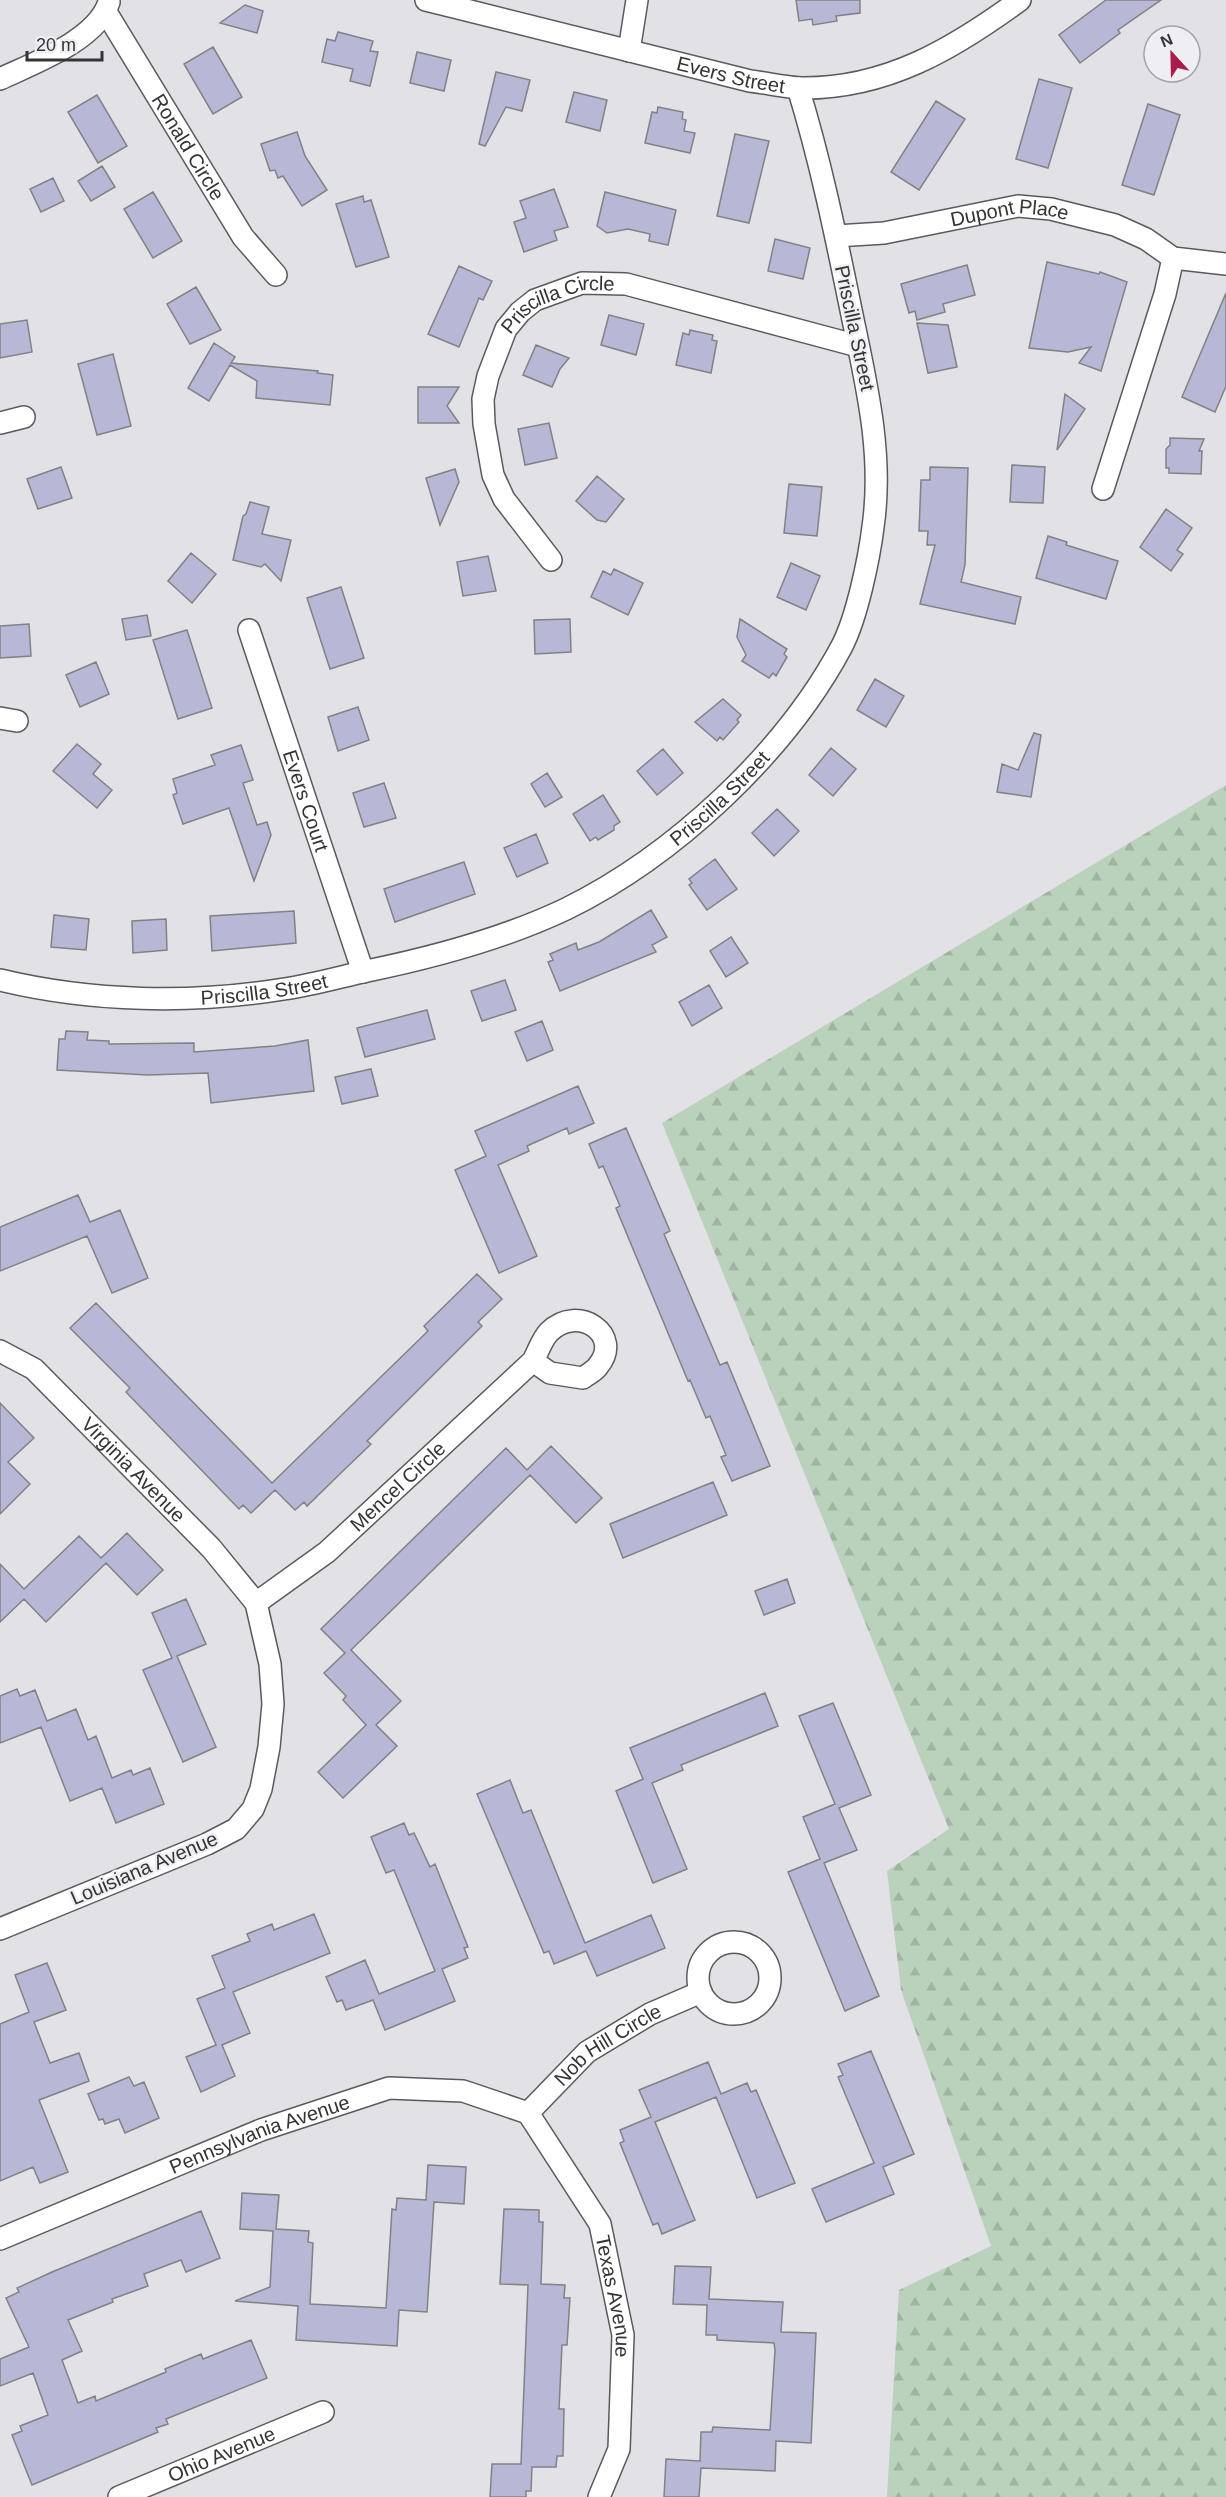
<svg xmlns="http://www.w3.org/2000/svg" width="1226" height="2497" font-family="Arial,sans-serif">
<defs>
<pattern id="forest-firs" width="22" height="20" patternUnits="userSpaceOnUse" patternTransform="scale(1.5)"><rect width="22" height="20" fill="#bad1bc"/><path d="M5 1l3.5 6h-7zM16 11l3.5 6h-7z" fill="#a0b4a2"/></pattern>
</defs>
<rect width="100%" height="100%" fill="#e1e1e6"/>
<path fill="url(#forest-firs)" d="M 1226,785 L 1226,2497 L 887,2497 L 899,2290 L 991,2246 L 901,1990 L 887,1871 L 949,1829 L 662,1123 Z"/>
<path fill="#b6b8d5" stroke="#818286" stroke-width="1.5" d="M 796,0 L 860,0 L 860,13 L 836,16 L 837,21 L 813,25 L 812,19 L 799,21 Z
M 1106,0 L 1161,0 L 1118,30 L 1120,33 L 1080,63 L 1059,35 Z
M 245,5 L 263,11 L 257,33 L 220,23 Z
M 338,32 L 373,41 L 370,51 L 378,52 L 370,86 L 350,81 L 353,69 L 322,62 L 327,39 L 335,41 Z
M 213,47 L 242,97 L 213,114 L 184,64 Z
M 417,52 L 451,60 L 444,91 L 410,83 Z
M 496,72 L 530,80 L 522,111 L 506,107 L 485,146 L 479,144 Z
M 1039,79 L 1072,88 L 1048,168 L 1016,159 Z
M 574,92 L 607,100 L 600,131 L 566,122 Z
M 97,95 L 127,146 L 98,163 L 68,112 Z
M 936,101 L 965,119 L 919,190 L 891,172 Z
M 1148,104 L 1180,115 L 1154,195 L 1122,185 Z
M 658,107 L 683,112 L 682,119 L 686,120 L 684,131 L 695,133 L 690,153 L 645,143 L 652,112 L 657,113 Z
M 297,132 L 305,156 L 327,190 L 302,206 L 283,176 L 278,178 L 275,170 L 270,171 L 261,144 Z
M 735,134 L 769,141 L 749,223 L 717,216 Z
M 102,166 L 115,187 L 91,201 L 78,181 Z
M 53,178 L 64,201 L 41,212 L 30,189 Z
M 554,189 L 568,227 L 554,231 L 557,240 L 524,252 L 514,222 L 526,218 L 520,201 Z
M 153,192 L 182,241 L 153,258 L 124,209 Z
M 605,192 L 676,210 L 668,245 L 649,241 L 650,234 L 628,229 L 607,233 L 597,226 Z
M 363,196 L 364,202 L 371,200 L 389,257 L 356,267 L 336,204 Z
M 775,239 L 810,248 L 803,279 L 768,271 Z
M 1047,262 L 1099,274 L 1100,272 L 1127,282 L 1101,371 L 1079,363 L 1091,347 L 1068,352 L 1029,348 Z
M 967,265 L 975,295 L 943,304 L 945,312 L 917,320 L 915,311 L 909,313 L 901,284 Z
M 459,266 L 492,281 L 483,300 L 479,298 L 459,347 L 428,334 Z
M 196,287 L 221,330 L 190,344 L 167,304 Z
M 1226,293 L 1226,386 L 1215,412 L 1182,397 Z
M 609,315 L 644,324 L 636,355 L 601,345 Z
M 27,320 L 32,352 L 0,358 L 0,324 Z
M 917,323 L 948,325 L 957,367 L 928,373 Z
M 690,330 L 713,335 L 712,340 L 717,341 L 711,373 L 676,365 L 683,333 L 689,335 Z
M 214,343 L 235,357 L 231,363 L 318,371 L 317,373 L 333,375 L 330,405 L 256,398 L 257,381 L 230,365 L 209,401 L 188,388 Z
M 536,345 L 569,358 L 560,369 L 552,387 L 523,375 Z
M 113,354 L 131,426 L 97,435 L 78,364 Z
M 418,387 L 459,387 L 447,406 L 459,423 L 418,423 Z
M 1065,394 L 1085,409 L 1057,450 Z
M 549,423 L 557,458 L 525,465 L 518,429 Z
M 1170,438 L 1204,439 L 1199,451 L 1202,451 L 1201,474 L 1169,473 L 1169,468 L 1166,468 L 1166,449 L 1170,445 Z
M 1012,465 L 1045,467 L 1043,503 L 1010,502 Z
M 61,467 L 72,498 L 38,509 L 27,479 Z
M 930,467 L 968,468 L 965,565 L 961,582 L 1021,597 L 1015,624 L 920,604 L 935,545 L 927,545 L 928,531 L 919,531 L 921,480 L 930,480 Z
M 455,469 L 459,482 L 440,525 L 426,478 Z
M 597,476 L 624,499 L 606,522 L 597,520 L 576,501 Z
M 789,484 L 822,487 L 817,536 L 784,533 Z
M 250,502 L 269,507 L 262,534 L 291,540 L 281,581 L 265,564 L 261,567 L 233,560 L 243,516 L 246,514 Z
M 1166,509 L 1192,528 L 1177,550 L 1183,554 L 1171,571 L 1140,547 Z
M 1048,536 L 1067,542 L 1066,545 L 1118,561 L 1106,599 L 1036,578 Z
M 191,553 L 216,574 L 192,603 L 168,581 Z
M 488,556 L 496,591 L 463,596 L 457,562 Z
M 791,563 L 820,576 L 806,610 L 777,597 Z
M 614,569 L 643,583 L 628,615 L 591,597 L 603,571 L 611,575 Z
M 341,587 L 364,658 L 330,669 L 307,598 Z
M 147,615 L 151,636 L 126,640 L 122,619 Z
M 570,619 L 571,652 L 535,654 L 534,620 Z
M 740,619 L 787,649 L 784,654 L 787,657 L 776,676 L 773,673 L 769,678 L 742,661 L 746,655 L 737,637 Z
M 29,624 L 31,656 L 0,658 L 0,626 Z
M 187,630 L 212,708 L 178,719 L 153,640 Z
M 96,662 L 109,694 L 80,707 L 66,675 Z
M 875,679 L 904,696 L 886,727 L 857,710 Z
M 723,699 L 741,715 L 737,720 L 739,722 L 723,740 L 720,737 L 717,741 L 695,722 Z
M 358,707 L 369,740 L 338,751 L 328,717 Z
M 1034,733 L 1041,735 L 1031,797 L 997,792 L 1002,764 L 1018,770 Z
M 77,744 L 101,764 L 93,774 L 112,790 L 97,808 L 53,771 Z
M 241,745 L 253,780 L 243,783 L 257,825 L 267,822 L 271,835 L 254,881 L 229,808 L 183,824 L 173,795 L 177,793 L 173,779 L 215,765 L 211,755 Z
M 831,748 L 856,769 L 833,796 L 809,775 Z
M 663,749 L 683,773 L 657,795 L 637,771 Z
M 547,773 L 562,797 L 545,807 L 531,784 Z
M 384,783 L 396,818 L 364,827 L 353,793 Z
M 603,795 L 620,822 L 614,826 L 614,830 L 598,840 L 596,837 L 590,841 L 573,814 Z
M 777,809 L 799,831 L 774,856 L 752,833 Z
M 536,834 L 548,863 L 517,877 L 504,848 Z
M 715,859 L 737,889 L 707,910 L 689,885 L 692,883 L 689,879 Z
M 464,862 L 475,894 L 395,922 L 384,889 Z
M 651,910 L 667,937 L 652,945 L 656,952 L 560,991 L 548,962 L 553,960 L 550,954 L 576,943 L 578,950 L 599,942 Z
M 294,911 L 296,943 L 212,951 L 210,916 Z
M 54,915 L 89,919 L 86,950 L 51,947 Z
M 166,919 L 167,950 L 133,953 L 132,921 Z
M 731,937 L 748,963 L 726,977 L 710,951 Z
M 505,980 L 516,1010 L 482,1021 L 471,991 Z
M 709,985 L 722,1008 L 692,1026 L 679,1002 Z
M 427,1010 L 435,1039 L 365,1057 L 357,1028 Z
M 542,1021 L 553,1050 L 527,1061 L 515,1032 Z
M 66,1031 L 88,1032 L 87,1040 L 109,1041 L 109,1044 L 194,1043 L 194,1052 L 275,1046 L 308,1040 L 314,1091 L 211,1103 L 208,1073 L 148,1075 L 57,1070 L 59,1039 L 65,1039 Z
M 371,1069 L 378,1096 L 342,1104 L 335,1077 Z
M 578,1086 L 594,1123 L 569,1134 L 567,1128 L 527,1146 L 529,1151 L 498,1165 L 537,1256 L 499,1273 L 455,1170 L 486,1156 L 475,1131 Z
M 626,1128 L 670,1231 L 664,1234 L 720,1365 L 727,1362 L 770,1466 L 732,1481 L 721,1457 L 726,1455 L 710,1416 L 706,1418 L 690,1380 L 688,1381 L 616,1208 L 620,1206 L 603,1166 L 599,1168 L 589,1144 Z
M 78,1195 L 90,1222 L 120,1210 L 148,1278 L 112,1293 L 87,1236 L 0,1271 L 0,1227 Z
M 477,1274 L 502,1299 L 478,1322 L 482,1326 L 367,1441 L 371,1444 L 345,1469 L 307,1506 L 304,1502 L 295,1510 L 275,1490 L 251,1513 L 243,1505 L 239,1509 L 126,1392 L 130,1388 L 70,1328 L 96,1303 L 272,1483 L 428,1331 L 424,1326 Z
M 0,1403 L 34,1438 L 8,1462 L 30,1484 L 0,1514 Z
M 551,1446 L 602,1498 L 576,1523 L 530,1475 L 351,1650 L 401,1701 L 376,1725 L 397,1746 L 343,1798 L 318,1772 L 366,1725 L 343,1700 L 346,1696 L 324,1673 L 345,1653 L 321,1629 L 506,1448 L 527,1470 Z
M 713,1482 L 727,1515 L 623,1558 L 610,1524 Z
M 127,1533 L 163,1570 L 137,1595 L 106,1563 L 46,1622 L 24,1599 L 0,1622 L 0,1564 L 24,1589 L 79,1536 L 101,1558 Z
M 787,1579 L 795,1603 L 764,1615 L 755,1591 Z
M 186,1599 L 206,1644 L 177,1656 L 216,1747 L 183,1762 L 143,1670 L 172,1658 L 152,1613 Z
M 17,1689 L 20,1696 L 35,1690 L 47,1721 L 76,1709 L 88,1740 L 96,1736 L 112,1778 L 131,1770 L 133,1775 L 150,1768 L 164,1804 L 116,1823 L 102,1788 L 70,1801 L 41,1727 L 0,1743 L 0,1696 Z
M 765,1693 L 778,1726 L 681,1765 L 683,1770 L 652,1783 L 687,1869 L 653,1883 L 616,1791 L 643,1779 L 630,1748 Z
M 833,1703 L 871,1795 L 839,1808 L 857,1850 L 824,1863 L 879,1996 L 845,2011 L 788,1872 L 820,1859 L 803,1817 L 835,1804 L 799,1716 Z
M 510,1780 L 523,1813 L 531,1810 L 585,1943 L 651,1915 L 665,1948 L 597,1976 L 586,1951 L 554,1964 L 549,1951 L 544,1953 L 477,1794 Z
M 404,1823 L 409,1835 L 414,1833 L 430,1867 L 435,1864 L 468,1947 L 464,1948 L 468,1958 L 442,1969 L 455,2001 L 385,2030 L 373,2000 L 346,2010 L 342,2000 L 337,2002 L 326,1977 L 365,1960 L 379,1994 L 435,1971 L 394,1870 L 386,1873 L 371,1837 Z
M 314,1914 L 330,1953 L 233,1992 L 250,2033 L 222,2045 L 235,2076 L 201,2092 L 186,2057 L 216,2045 L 197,1999 L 225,1988 L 212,1956 L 250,1941 L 247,1934 L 272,1924 L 274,1930 Z
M 47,1963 L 66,2010 L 34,2022 L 50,2063 L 79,2053 L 89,2081 L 39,2100 L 68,2172 L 40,2183 L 33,2167 L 0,2181 L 0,2024 L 29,2012 L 15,1975 Z
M 871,2051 L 914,2154 L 883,2167 L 894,2194 L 826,2222 L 812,2189 L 874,2163 L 838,2077 L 843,2075 L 838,2064 Z
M 708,2062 L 721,2094 L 747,2083 L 751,2092 L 756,2090 L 795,2183 L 757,2198 L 716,2097 L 655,2122 L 695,2220 L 662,2234 L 658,2223 L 653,2225 L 620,2143 L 624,2141 L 620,2130 L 651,2117 L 639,2090 Z
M 129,2077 L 134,2086 L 144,2082 L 159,2118 L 125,2133 L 119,2119 L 105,2124 L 103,2119 L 99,2120 L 88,2094 Z
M 428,2165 L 466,2167 L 464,2204 L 434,2202 L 427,2312 L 399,2310 L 397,2346 L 296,2340 L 298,2306 L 235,2301 L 270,2287 L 273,2231 L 240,2229 L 242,2193 L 279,2195 L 276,2229 L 309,2231 L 308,2242 L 313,2243 L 310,2304 L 386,2308 L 392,2209 L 396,2210 L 397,2198 L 426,2200 Z
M 504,2209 L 539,2210 L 539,2222 L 543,2222 L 541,2284 L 565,2285 L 564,2298 L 570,2298 L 567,2345 L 562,2345 L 559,2409 L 564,2409 L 563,2456 L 557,2456 L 556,2467 L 532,2467 L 531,2491 L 526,2491 L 526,2497 L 490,2497 L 492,2464 L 521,2464 L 528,2285 L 500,2284 Z
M 201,2211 L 220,2258 L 186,2272 L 181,2260 L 144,2274 L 148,2286 L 112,2299 L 113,2302 L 68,2320 L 82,2351 L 62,2360 L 78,2403 L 95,2396 L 96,2401 L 166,2372 L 165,2369 L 201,2354 L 203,2359 L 251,2340 L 267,2378 L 166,2419 L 168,2424 L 156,2428 L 158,2432 L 32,2485 L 12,2435 L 22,2431 L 20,2426 L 48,2415 L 33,2373 L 0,2386 L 0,2359 L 29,2347 L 6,2298 L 19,2292 L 17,2288 L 52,2272 Z
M 675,2266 L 711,2267 L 709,2299 L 783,2302 L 781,2332 L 816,2333 L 811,2443 L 776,2441 L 775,2471 L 701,2468 L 699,2497 L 664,2497 L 666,2459 L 700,2461 L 701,2432 L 712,2432 L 713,2427 L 770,2430 L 775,2350 L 774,2343 L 717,2340 L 717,2335 L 706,2335 L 707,2305 L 673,2304 Z"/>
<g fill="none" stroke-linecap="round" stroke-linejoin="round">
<defs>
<g id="street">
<path id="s1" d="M 426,0 L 750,81 C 767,83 784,87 801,88 C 886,89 953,49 1020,0"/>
<path id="s2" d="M 106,12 L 243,237 L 276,275"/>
<path d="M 629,51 L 637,0"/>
<path d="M 0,79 C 34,63 97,40 109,2"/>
<path id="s3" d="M 836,236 L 884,233 L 1018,206 L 1051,209 L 1115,225 L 1146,239 L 1173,258 L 1226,264"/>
<path d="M 0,423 L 24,417"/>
<path d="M 1103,489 L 1165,294 L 1173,258"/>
<path id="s4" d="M 551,560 L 504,499 L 493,475 L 484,424 L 483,399 L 488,376 L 506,329 L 520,312 L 535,300 L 582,283 L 626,284 L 858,346"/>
<path id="s5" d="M 249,630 L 363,972"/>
<path d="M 0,718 L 17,721"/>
<path id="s6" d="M 0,980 C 91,1002 192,1004 284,989 C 312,985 340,977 367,971 C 435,957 503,939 566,909 C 674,856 785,753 842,646 C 857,617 869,559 873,527 C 884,451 865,379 850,305 C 835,232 820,159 798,88"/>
<path id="s7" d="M 0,1351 L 34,1369 L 211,1548 L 256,1603 L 270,1664 L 273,1704 L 269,1747 L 261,1789 L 253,1809 L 236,1829 L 207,1844 L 0,1929"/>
<path id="s8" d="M 256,1603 L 327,1552 L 533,1361 C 538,1352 542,1339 549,1332 C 578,1303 624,1335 598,1366 C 595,1371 588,1374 583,1378 L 550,1373 L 533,1361"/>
<circle cx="734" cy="1978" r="36"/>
<path id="s9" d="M 528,2113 L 600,2224 L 623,2335 L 619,2449 L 599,2497"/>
<path id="s10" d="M 528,2113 L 587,2052 L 650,2014 L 701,1992"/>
<path id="s11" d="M 0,2239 L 261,2130 L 389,2088 L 463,2091 L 528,2113"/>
<path id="s12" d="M 119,2497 L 323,2412"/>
</g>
</defs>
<use href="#street" stroke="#5a5a5e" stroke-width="24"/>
<use href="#street" stroke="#fff" stroke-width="21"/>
</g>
<g text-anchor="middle" stroke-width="4.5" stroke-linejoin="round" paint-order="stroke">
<g font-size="20" fill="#343436" stroke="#eeeef3">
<text dy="7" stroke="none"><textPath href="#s1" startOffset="314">Evers Street</textPath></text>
<text dy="7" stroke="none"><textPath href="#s2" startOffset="158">Ronald Circle</textPath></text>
<text dy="7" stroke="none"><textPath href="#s3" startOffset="176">Dupont Place</textPath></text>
<text dy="7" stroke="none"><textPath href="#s4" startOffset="315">Priscilla Circle</textPath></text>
<text transform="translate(855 328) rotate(78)" y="7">Priscilla Street</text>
<text dy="7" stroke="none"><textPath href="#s6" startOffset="770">Priscilla Street</textPath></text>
<text dy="7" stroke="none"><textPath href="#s5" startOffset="180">Evers Court</textPath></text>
<text dy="7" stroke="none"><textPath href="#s6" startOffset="266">Priscilla Street</textPath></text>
<text dy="7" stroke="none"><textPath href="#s7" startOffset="180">Virginia Avenue</textPath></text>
<text dy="7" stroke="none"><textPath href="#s8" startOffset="184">Mencel Circle</textPath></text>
<text transform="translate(144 1868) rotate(-23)" y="7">Louisiana Avenue</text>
<text dy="7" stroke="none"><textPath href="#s10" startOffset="106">Nob Hill Circle</textPath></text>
<text dy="7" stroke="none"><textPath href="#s11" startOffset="280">Pennsylvania Avenue</textPath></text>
<text dy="7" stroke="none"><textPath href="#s9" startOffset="206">Texas Avenue</textPath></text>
<text dy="7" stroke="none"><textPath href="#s12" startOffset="111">Ohio Avenue</textPath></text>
</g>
</g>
<g transform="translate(1172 54) rotate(338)"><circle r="28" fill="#eeeef3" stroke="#a4a4a7" stroke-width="1.5"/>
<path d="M0-4.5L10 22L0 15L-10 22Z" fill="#ad1b4e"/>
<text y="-9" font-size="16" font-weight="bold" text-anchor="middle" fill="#343436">N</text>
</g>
<path d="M27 51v9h75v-9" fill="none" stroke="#343436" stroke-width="3"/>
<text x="36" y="51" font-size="18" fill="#343436" stroke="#eeeef3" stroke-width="4.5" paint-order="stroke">20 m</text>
</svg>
